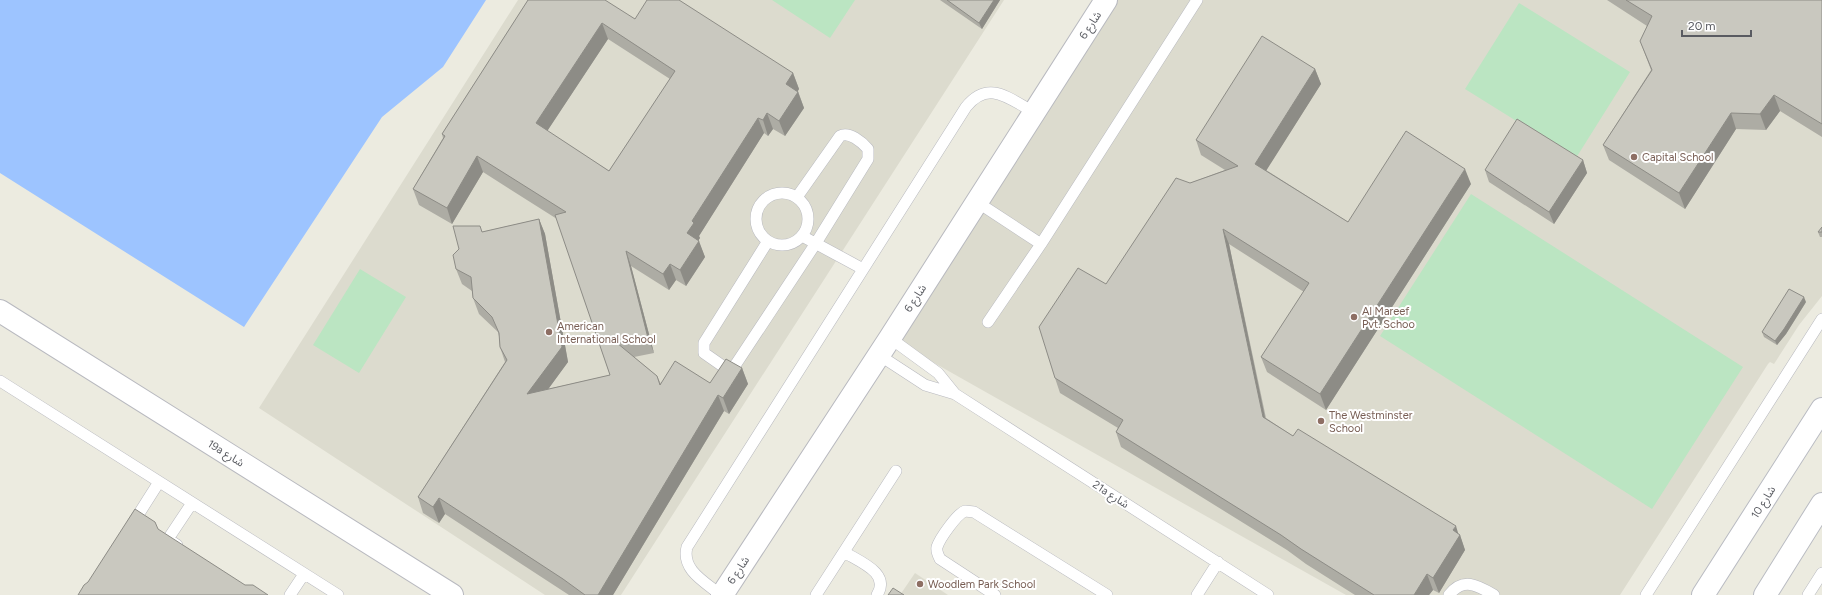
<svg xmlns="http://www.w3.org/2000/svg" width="1822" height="595" font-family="Figtree,'Noto Sans Arabic',sans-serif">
<rect width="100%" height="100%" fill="#ecebe0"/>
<path fill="#dcdbce" d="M 518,0 L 1004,0 L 621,595 L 545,595 L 259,408 Z
M 1106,0 L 1822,0 L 1822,296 L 1799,325 L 1774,364 L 1770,362 L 1768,364 L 1620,595 L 1346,595 L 890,338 Z
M 915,573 L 948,595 L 900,595 Z"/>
<path fill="#bbe5c2" d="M 772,0 L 855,0 L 830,38 Z
M 1519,3 L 1630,72 L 1576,158 L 1465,89 Z
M 1471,194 L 1743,367 L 1652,509 L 1380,336 Z
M 360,269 L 406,297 L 359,373 L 313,345 Z"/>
<path fill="#9dc4ff" d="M 0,0 L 486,0 L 443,67 L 382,117 L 244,327 L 0,173 Z"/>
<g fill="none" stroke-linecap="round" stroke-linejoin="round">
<defs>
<path id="lane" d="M756 219a26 26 0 1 1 52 0a26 26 0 1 1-52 0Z
M 977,202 L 1041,244
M 802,236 L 863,269
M 768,241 L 704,343 L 704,353 L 724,367 L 731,368 L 736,364 L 816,243 L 868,159 L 868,149 C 862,142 849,131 840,136 L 797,197
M 988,322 L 1041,244 L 1197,0
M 890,338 L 938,373 L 955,394
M 879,355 L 925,385 L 955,394 L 1268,595
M 0,381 L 338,595
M 133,523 L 159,482
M 177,545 L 168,539 L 192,503
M 844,552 C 860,562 891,573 877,595
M 290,595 L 304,574
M 721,595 C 705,582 681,570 687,547 L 966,107 C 989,79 1009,99 1034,112
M 816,595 L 896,471
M 995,595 L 940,559 C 938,555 936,551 937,547 C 940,538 957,514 965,511 L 974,512 L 1107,595
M 1197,595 L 1218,562
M 1449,595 C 1463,577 1477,585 1494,595
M 1646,595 L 1822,319
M 1808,595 L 1822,573"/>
<path id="street" d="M 0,311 L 452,595
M 722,595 L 890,338 L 1106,0"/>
<path id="secondary" d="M 1703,595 L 1822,409
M 1765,595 L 1822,504"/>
</defs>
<use href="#lane" stroke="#b8b9bf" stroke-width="12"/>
<use href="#street" stroke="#b8b9bf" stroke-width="24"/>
<use href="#secondary" stroke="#b9bbc2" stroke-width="24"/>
<use href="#lane" stroke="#fff" stroke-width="11"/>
<use href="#street" stroke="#fff" stroke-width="22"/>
<use href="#secondary" stroke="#fff" stroke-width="22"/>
</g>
<path fill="#adaca4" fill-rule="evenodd" d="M 528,0 L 635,19 L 793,73 L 799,89 L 798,91 L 804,108 L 785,136 L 773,129 L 768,136 L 764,133 L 699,236 L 700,238 L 698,240 L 705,257 L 686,286 L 676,280 L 669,290 L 631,266 L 654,353 L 634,357 L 657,376 L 661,384 L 710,383 L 742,368 L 748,384 L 729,414 L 724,411 L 613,595 L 569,595 L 445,514 L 439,523 L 423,513 L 418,497 L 505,362 L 500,347 L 499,336 L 498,332 L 479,314 L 473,298 L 472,291 L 462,284 L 456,269 L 482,232 L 539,219 L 545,234 L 568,362 L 548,389 L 610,375 L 557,219 L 483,172 L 452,224 L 419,205 L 413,189 L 443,138 L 442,134 ZM 608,39 L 670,79 L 609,171 L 547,131 Z
M 940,0 L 1000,0 L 982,29 Z
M 1607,0 L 1822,0 L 1822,137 L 1780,111 L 1766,130 L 1736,129 L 1685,209 L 1609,160 L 1603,145 L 1651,70 L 1640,41 L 1647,26 Z
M 1315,69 L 1321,84 L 1266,170 L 1348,222 L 1471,184 L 1326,410 L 1267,372 L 1261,357 L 1304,292 L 1229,244 L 1266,418 L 1293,436 L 1460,535 L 1465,550 L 1439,593 L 1433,590 L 1429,595 L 1355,595 L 1306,564 L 1287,550 L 1121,447 L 1116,432 L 1118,428 L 1060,393 L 1055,378 L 1106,284 L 1190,183 L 1225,170 L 1201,155 L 1196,140 Z
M 1583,160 L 1587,173 L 1554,224 L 1489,182 L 1485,170 Z
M 1822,227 L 1822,237 L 1820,237 L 1818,232 Z
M 1806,302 L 1786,334 L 1777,345 L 1764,337 L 1762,332 Z"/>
<path fill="#8d8c86" d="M 994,0 L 1000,0 L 982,29 L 979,23 Z
M 602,23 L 608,39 L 542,139 L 536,123 Z
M 1315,69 L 1321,84 L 1261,179 L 1255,164 Z
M 793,73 L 799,89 L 792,100 L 786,84 Z
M 798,92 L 804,108 L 785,136 L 779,121 Z
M 1774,95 L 1780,111 L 1766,130 L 1760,114 Z
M 767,113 L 773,129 L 768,136 L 763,120 Z
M 1731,113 L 1736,129 L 1685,209 L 1679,193 Z
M 758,118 L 764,133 L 699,236 L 700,238 L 693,249 L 687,233 L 692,221 Z
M 477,156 L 483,172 L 452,224 L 447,208 Z
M 1583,160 L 1587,173 L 1554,224 L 1549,212 Z
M 1465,169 L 1471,184 L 1326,410 L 1320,394 Z
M 539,219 L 545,234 L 568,362 L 533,410 L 527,394 Z
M 1223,229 L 1229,244 L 1268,432 L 1263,417 Z
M 699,241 L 705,257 L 686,286 L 680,270 Z
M 626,251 L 631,266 L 654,353 L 648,338 Z
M 670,264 L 676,280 L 669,290 L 663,274 Z
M 1804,297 L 1806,302 L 1786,334 L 1777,345 L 1775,341 Z
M 742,368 L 748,384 L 729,414 L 723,398 Z
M 718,395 L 724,411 L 613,595 L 598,595 Z
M 439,498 L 445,514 L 439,523 L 433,507 Z
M 1456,526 L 1459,536 L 1460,535 L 1465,550 L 1439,593 L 1433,578 L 1453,530 Z
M 1427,574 L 1433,590 L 1429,595 L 1414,595 Z"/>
<path fill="#c9c8bf" stroke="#8d8c86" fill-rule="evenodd" d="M 528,0 L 605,0 L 635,19 L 647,0 L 679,0 L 793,73 L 786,84 L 798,92 L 779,121 L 767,113 L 763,120 L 758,118 L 692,221 L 694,223 L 687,233 L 699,241 L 680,270 L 670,264 L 663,274 L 626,251 L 648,338 L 617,343 L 657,376 L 660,385 L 675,361 L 710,383 L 726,359 L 742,368 L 723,398 L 718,395 L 598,595 L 585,595 L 563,579 L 439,498 L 433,507 L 418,497 L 507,360 L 500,347 L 499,333 L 492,317 L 473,298 L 471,277 L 456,269 L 453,255 L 459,249 L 453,226 L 480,226 L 482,232 L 539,219 L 562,347 L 527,394 L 610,375 L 555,215 L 566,212 L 477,156 L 447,208 L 413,189 L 445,136 L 442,134 ZM 602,23 L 675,71 L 609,171 L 536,123 Z
M 947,0 L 994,0 L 979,23 Z
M 1626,0 L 1822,0 L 1822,124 L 1774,95 L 1760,114 L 1731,113 L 1679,193 L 1603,145 L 1652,70 L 1640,41 L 1652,16 Z
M 1262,36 L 1315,69 L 1255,164 L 1348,222 L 1406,131 L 1465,169 L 1320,394 L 1261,357 L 1309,283 L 1223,229 L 1263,417 L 1293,436 L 1298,429 L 1456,526 L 1453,530 L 1460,535 L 1433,578 L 1427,574 L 1414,595 L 1374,595 L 1301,549 L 1281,535 L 1116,432 L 1123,420 L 1055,378 L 1039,327 L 1078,268 L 1106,284 L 1176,178 L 1190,183 L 1238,166 L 1196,140 Z
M 1517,119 L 1583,160 L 1549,212 L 1485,170 Z
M 1822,227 L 1822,232 L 1818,232 Z
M 1789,289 L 1804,297 L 1784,329 L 1775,341 L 1762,332 Z
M 135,509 L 155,522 L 158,529 L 245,585 L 253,585 L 268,595 L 78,595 L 84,585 L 88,582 Z
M 893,588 L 904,595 L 888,595 Z"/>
<g fill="#8d6e63" stroke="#fff" stroke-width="1.5">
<circle cx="1634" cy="157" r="4"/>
<circle cx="1354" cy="317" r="4"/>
<circle cx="549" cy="332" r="4"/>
<circle cx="1321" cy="421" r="4"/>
<circle cx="920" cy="584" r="4"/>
</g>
<g text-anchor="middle" stroke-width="4" stroke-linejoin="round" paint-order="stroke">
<g font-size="11" fill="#595b61" stroke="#fff">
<text transform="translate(1090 25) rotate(-57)" y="4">شارع 6</text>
<text transform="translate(915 298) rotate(-57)" y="4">شارع 6</text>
<text transform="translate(226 453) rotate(32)" y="4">19a شارع</text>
<text transform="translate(1111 494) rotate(33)" y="4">21a شارع</text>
<text transform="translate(1763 502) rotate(-58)" y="4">شارع 10</text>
<text transform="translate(738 570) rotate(-57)" y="4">شارع 6</text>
</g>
<g font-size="11" fill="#785e54" stroke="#fff" text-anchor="start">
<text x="1642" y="161">Capital School</text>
<text x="1362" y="315">Al Mareef<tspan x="1362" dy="13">Pvt. Schoo</tspan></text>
<text x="557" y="330">American<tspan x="557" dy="13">International School</tspan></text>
<text x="1329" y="419">The Westminster<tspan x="1329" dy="13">School</tspan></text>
<text x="928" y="588">Woodlem Park School</text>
</g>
</g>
<path d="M1682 30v6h69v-6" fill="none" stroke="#595b61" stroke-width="2"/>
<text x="1688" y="30" font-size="12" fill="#595b61" stroke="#ffffff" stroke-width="3" paint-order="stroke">20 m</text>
</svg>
